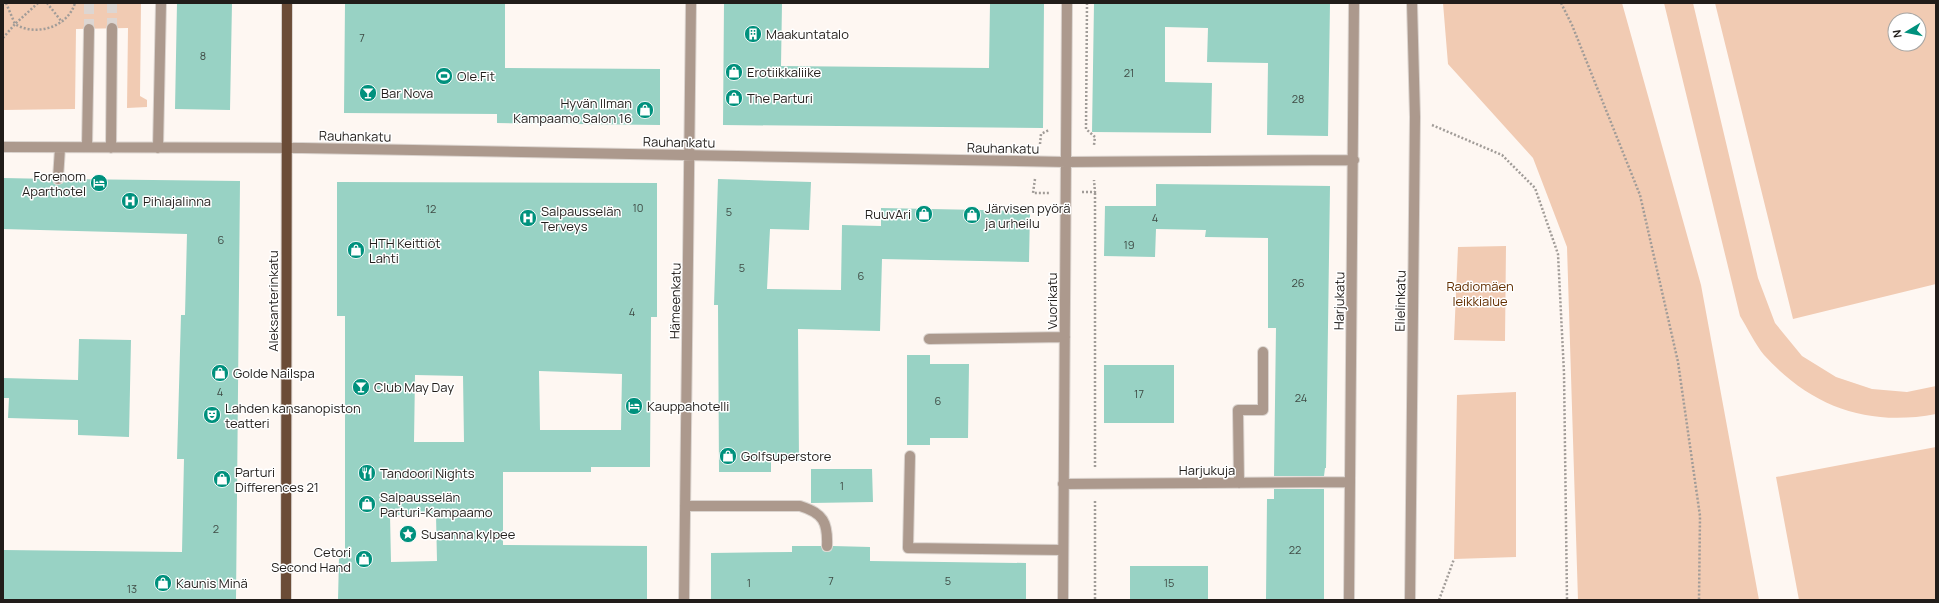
<svg xmlns="http://www.w3.org/2000/svg" width="1939" height="603" font-family="Manrope,sans-serif">
<rect width="100%" height="100%" fill="#fef7f2"/>
<path fill="#f1cbb3" fill-rule="evenodd" d="M 3,3 L 141,3 L 140,96 L 147,100 L 147,107 L 127,108 L 128,28 L 76,29 L 75,109 L 3,110 Z
M 1443,3 L 1622,3 L 1701,285 L 1759,600 L 1578,600 L 1567,247 L 1533,158 L 1448,64 Z
M 1664,3 L 1693,3 L 1758,278 L 1775,323 L 1802,356 L 1836,377 L 1872,389 L 1907,392 L 1936,386 L 1936,414 C 1868,427 1811,407 1764,355 C 1755,344 1748,329 1740,316 Z
M 1715,3 L 1936,3 L 1936,284 L 1793,319 ZM 1895,20 L 1919,20 L 1919,44 L 1895,44 Z
M 1506,246 L 1505,341 L 1454,340 L 1458,247 Z
M 1516,392 L 1516,557 L 1454,559 L 1457,395 Z
M 1936,447 L 1936,600 L 1799,600 L 1776,477 Z"/>
<path fill="#98d2c4" fill-rule="evenodd" d="M 177,3 L 232,3 L 230,110 L 175,109 Z
M 345,3 L 505,3 L 505,68 L 660,69 L 660,125 L 497,123 L 497,114 L 344,113 Z
M 724,3 L 782,3 L 781,66 L 989,68 L 990,3 L 1044,3 L 1043,128 L 723,125 Z
M 1094,3 L 1330,3 L 1328,136 L 1267,135 L 1268,63 L 1207,62 L 1208,28 L 1165,27 L 1165,82 L 1212,83 L 1211,133 L 1092,132 Z
M 3,178 L 52,179 L 54,184 L 58,185 L 63,183 L 65,179 L 240,181 L 236,600 L 3,600 L 3,550 L 182,552 L 184,459 L 177,459 L 181,315 L 185,315 L 187,234 L 3,229 Z
M 718,179 L 811,182 L 809,230 L 770,229 L 767,289 L 841,290 L 842,225 L 881,226 L 881,208 L 1030,211 L 1029,262 L 882,259 L 880,331 L 798,329 L 799,461 L 771,461 L 771,472 L 719,472 L 718,305 L 714,305 Z
M 337,182 L 657,183 L 657,317 L 651,317 L 650,467 L 591,467 L 591,472 L 503,472 L 503,545 L 647,546 L 647,600 L 338,600 L 339,558 L 345,558 L 345,316 L 337,316 ZM 539,371 L 622,374 L 621,430 L 540,430 ZM 415,375 L 463,376 L 464,442 L 414,442 ZM 390,515 L 436,515 L 437,561 L 391,562 Z
M 1156,184 L 1330,186 L 1326,468 L 1325,468 L 1324,476 L 1274,476 L 1276,328 L 1268,328 L 1268,238 L 1205,237 L 1206,230 L 1156,229 L 1155,257 L 1104,256 L 1105,206 L 1156,206 Z
M 79,339 L 131,340 L 129,437 L 78,435 L 78,420 L 8,418 L 9,398 L 3,398 L 3,378 L 78,380 Z
M 907,355 L 930,355 L 930,364 L 969,364 L 968,438 L 930,438 L 930,445 L 907,445 Z
M 1104,365 L 1174,365 L 1174,423 L 1104,423 Z
M 811,469 L 872,469 L 873,502 L 811,503 Z
M 1274,489 L 1324,489 L 1324,600 L 1266,600 L 1267,499 L 1274,499 Z
M 792,546 L 821,546 L 823,551 L 827,552 L 831,551 L 833,546 L 870,547 L 870,561 L 1026,563 L 1026,600 L 711,600 L 711,553 L 792,552 Z
M 1130,566 L 1208,566 L 1208,600 L 1130,600 Z"/>
<g fill="none" stroke-linecap="round" stroke-linejoin="round">
<path stroke="#ddd6d2" stroke-width="10" stroke-dasharray="10 5" stroke-linecap="butt" d="M 112,28 L 112,3
M 89,29 L 89,3"/>
<defs>
<path id="minor" d="M 3,147 L 302,148 L 1066,162 L 1354,160
M 87,147 L 89,29
M 111,148 L 112,28
M 158,148 L 161,3
M 58,179 L 60,148
M 929,339 L 1065,337
M 910,456 L 908,548 L 1063,550
M 1239,483 L 1238,410 L 1263,410 L 1263,352
M 1063,484 L 1350,482
M 685,506 L 800,506 C 823,513 828,522 827,546
M 684,600 L 691,3
M 1063,600 L 1067,3
M 1349,600 L 1354,3
M 1410,600 L 1415,117 L 1412,3"/>
<path id="major" d="M 286,600 L 287,3"/>
</defs>
<use href="#minor" stroke="#dbd4cf" stroke-width="12"/>
<use href="#major" stroke="#dbd4cf" stroke-width="12"/>
<path stroke="#a19c98" stroke-width="2.5" stroke-dasharray="2 2" stroke-linecap="butt" d="M 6,3 L 15,24 L 38,3
M 47,3 L 62,22
M 1087,3 L 1086,129 L 1095,137 L 1094,145
M 1561,3 L 1572,25 L 1640,195 L 1678,362 L 1700,516 L 1699,600
M 3,38 L 15,24 C 36,37 68,27 75,3
M 1432,125 L 1502,155 L 1535,188 L 1558,254 L 1564,373 L 1567,600
M 1040,144 L 1041,134 L 1049,130
M 1035,179 L 1033,193 L 1049,193
M 1082,192 L 1095,192 L 1094,180
M 1095,193 L 1095,468
M 1095,501 L 1095,600
M 1439,600 L 1454,559"/>
<use href="#minor" stroke="#ac998d" stroke-width="10"/>
<use href="#major" stroke="#6b4c37" stroke-width="10"/>
</g>
<defs>
<symbol id="building-disc" viewBox="-11 -11 22 22"><circle r="9.5" fill="#00917d" stroke="#fff"/><path d="M-4-6H4V6H1V3H-1V6H-4ZM-2.5-4.3h1.7v1.8h-1.7ZM.8-4.3h1.7v1.8H.8ZM-2.5-1h1.7V.8h-1.7ZM.8-1h1.7V.8H.8Z" fill="#fff"/></symbol>
<symbol id="shop-disc" viewBox="-11 -11 22 22"><circle r="9.5" fill="#00917d" stroke="#fff"/><path d="M-5-2.5h2.3a2.7 3.5 0 0 1 5.4 0H5L5.5 6h-11ZM-1.5-2.5h3a1.5 2.3 0 0 0-3 0Z" fill="#fff"/></symbol>
<symbol id="stadium-disc" viewBox="-11 -11 22 22"><circle r="9.5" fill="#00917d" stroke="#fff"/><path d="M0-5a6.5 5 0 1 0 0 10a6.5 5 0 1 0 0-10ZM-3.5-1.8h7v3.6h-7Z" fill="#fff"/></symbol>
<symbol id="bar-disc" viewBox="-11 -11 22 22"><circle r="9.5" fill="#00917d" stroke="#fff"/><path d="M-6-5H6L.8 .8V4.5H3.5V6h-7V4.5H-.8V.8Z" fill="#fff"/></symbol>
<symbol id="hotel-disc" viewBox="-11 -11 22 22"><circle r="9.5" fill="#00917d" stroke="#fff"/><path d="M-6-4.5h1.5V1H6V5H4.5V3h-9V5H-6ZM-4 0a1.8 1.8 0 1 1 3.6 0ZM.5 0V-2.5h3Q6-2.5 6 0Z" fill="#fff"/></symbol>
<symbol id="hospital-disc" viewBox="-11 -11 22 22"><circle r="9.5" fill="#00917d" stroke="#fff"/><path d="M-5-5h3v3.5h4V-5h3V5h-3V1.5h-4V5h-3Z" fill="#fff"/></symbol>
<symbol id="theatre-disc" viewBox="-11 -11 22 22"><circle r="9.5" fill="#00917d" stroke="#fff"/><path d="M-5-5.5Q0-4 5-5.5V0Q5 5 0 6Q-5 5-5 0ZM-3.3-2.5H-1v1.5H-3.3ZM1-2.5H3.3v1.5H1ZM-2.8 1Q0 5.5 2.8 1Z" fill="#fff"/></symbol>
<symbol id="restaurant-disc" viewBox="-11 -11 22 22"><circle r="9.5" fill="#00917d" stroke="#fff"/><path d="M-5-6h1v4h1v-4h1v4h1v-4h1v5L-1.5 .5V6h-2V.5L-5-1ZM5-6V6H3V1.5H1.5Q1.5-4 5-6Z" fill="#fff"/></symbol>
<symbol id="sight-disc" viewBox="-11 -11 22 22"><circle r="9.5" fill="#00917d" stroke="#fff"/><path d="M0-6L1.8-2.2L6-1.7L2.9 1.2L3.7 5.4L0 3.3L-3.7 5.4L-2.9 1.2L-6-1.7L-1.8-2.2Z" fill="#fff"/></symbol>
</defs>
<g fill-rule="evenodd">
<use href="#building-disc" x="743" y="24" width="20" height="20"/>
<use href="#shop-disc" x="724" y="62" width="20" height="20"/>
<use href="#stadium-disc" x="434" y="66" width="20" height="20"/>
<use href="#bar-disc" x="358" y="83" width="20" height="20"/>
<use href="#shop-disc" x="724" y="88" width="20" height="20"/>
<use href="#shop-disc" x="635" y="100" width="20" height="20"/>
<use href="#hotel-disc" x="89" y="173" width="20" height="20"/>
<use href="#hospital-disc" x="120" y="191" width="20" height="20"/>
<use href="#shop-disc" x="914" y="204" width="20" height="20"/>
<use href="#shop-disc" x="962" y="205" width="20" height="20"/>
<use href="#hospital-disc" x="518" y="208" width="20" height="20"/>
<use href="#shop-disc" x="346" y="240" width="20" height="20"/>
<use href="#shop-disc" x="210" y="363" width="20" height="20"/>
<use href="#bar-disc" x="351" y="377" width="20" height="20"/>
<use href="#hotel-disc" x="624" y="396" width="20" height="20"/>
<use href="#theatre-disc" x="202" y="405" width="20" height="20"/>
<use href="#shop-disc" x="718" y="446" width="20" height="20"/>
<use href="#restaurant-disc" x="357" y="463" width="20" height="20"/>
<use href="#shop-disc" x="212" y="469" width="20" height="20"/>
<use href="#shop-disc" x="357" y="494" width="20" height="20"/>
<use href="#sight-disc" x="398" y="524" width="20" height="20"/>
<use href="#shop-disc" x="354" y="549" width="20" height="20"/>
<use href="#shop-disc" x="153" y="573" width="20" height="20"/>
</g>
<g text-anchor="middle" stroke-width="3" stroke-linejoin="round" paint-order="stroke">
<g font-size="11" fill="#3f4a44">
<text x="362" y="42">7</text>
<text x="203" y="60">8</text>
<text x="1129" y="77">21</text>
<text x="1298" y="103">28</text>
<text x="638" y="212">10</text>
<text x="431" y="213">12</text>
<text x="729" y="216">5</text>
<text x="1155" y="222">4</text>
<text x="221" y="244">6</text>
<text x="1129" y="249">19</text>
<text x="742" y="272">5</text>
<text x="861" y="280">6</text>
<text x="1298" y="287">26</text>
<text x="632" y="316">4</text>
<text x="220" y="396">4</text>
<text x="1139" y="398">17</text>
<text x="1301" y="402">24</text>
<text x="938" y="405">6</text>
<text x="842" y="490">1</text>
<text x="216" y="533">2</text>
<text x="1295" y="554">22</text>
<text x="831" y="585">7</text>
<text x="948" y="585">5</text>
<text x="749" y="587">1</text>
<text x="1169" y="587">15</text>
<text x="132" y="593">13</text>
</g>
<g font-size="13" fill="#211d1a" stroke="#fff" text-anchor="start">
<text x="766" y="39">Maakuntatalo</text>
<text x="747" y="77">Erotiikkaliike</text>
<text x="457" y="81">Ole.Fit</text>
<text x="381" y="98">Bar Nova</text>
<text x="747" y="103">The Parturi</text>
<text x="632" y="108" text-anchor="end">Hyvän Ilman<tspan x="632" dy="15">Kampaamo Salon 16</tspan></text>
<text x="86" y="181" text-anchor="end">Forenom<tspan x="86" dy="15">Aparthotel</tspan></text>
<text x="143" y="206">Pihlajalinna</text>
<text x="985" y="213">Järvisen pyörä<tspan x="985" dy="15">ja urheilu</tspan></text>
<text x="541" y="216">Salpausselän<tspan x="541" dy="15">Terveys</tspan></text>
<text x="911" y="219" text-anchor="end">RuuvAri</text>
<text x="369" y="248">HTH Keittiöt<tspan x="369" dy="15">Lahti</tspan></text>
<text x="233" y="378">Golde Nailspa</text>
<text x="374" y="392">Club May Day</text>
<text x="647" y="411">Kauppahotelli</text>
<text x="225" y="413">Lahden kansanopiston<tspan x="225" dy="15">teatteri</tspan></text>
<text x="741" y="461">Golfsuperstore</text>
<text x="235" y="477">Parturi<tspan x="235" dy="15">Differences 21</tspan></text>
<text x="380" y="478">Tandoori Nights</text>
<text x="380" y="502">Salpausselän<tspan x="380" dy="15">Parturi-Kampaamo</tspan></text>
<text x="421" y="539">Susanna kylpee</text>
<text x="351" y="557" text-anchor="end">Cetori<tspan x="351" dy="15">Second Hand</tspan></text>
<text x="176" y="588">Kaunis Minä</text>
</g>
<g font-size="13" fill="#211d1a" stroke="#fff">
<text transform="translate(355 136) rotate(1)" y="5">Rauhankatu</text>
<text transform="translate(679 142) rotate(1)" y="5">Rauhankatu</text>
<text transform="translate(1003 148) rotate(1)" y="5">Rauhankatu</text>
<text transform="translate(273 301) rotate(-90)" y="5">Aleksanterinkatu</text>
<text transform="translate(675 301) rotate(-89)" y="5">Hämeenkatu</text>
<text transform="translate(1052 301) rotate(-90)" y="5">Vuorikatu</text>
<text transform="translate(1339 301) rotate(-89)" y="5">Harjukatu</text>
<text transform="translate(1400 301) rotate(-89)" y="5">Elielinkatu</text>
<text x="1207" y="475">Harjukuja</text>
</g>
<g font-size="13" fill="#632f00" stroke="#fff">
<text x="1480" y="291">Radiomäen<tspan x="1480" dy="15">leikkialue</tspan></text>
</g>
</g>
<rect width="1939" height="603" fill="none" stroke="#211d1a" stroke-width="8"/>
<g transform="translate(1907 32) rotate(260)"><circle r="19" fill="#ffffff" stroke="#a6a5a3"/>
<path d="M0-3L7 15L0 10L-7 15Z" fill="#00917d"/>
<text y="-6" font-size="11" font-weight="bold" text-anchor="middle" fill="#211d1a">N</text>
</g>
</svg>
